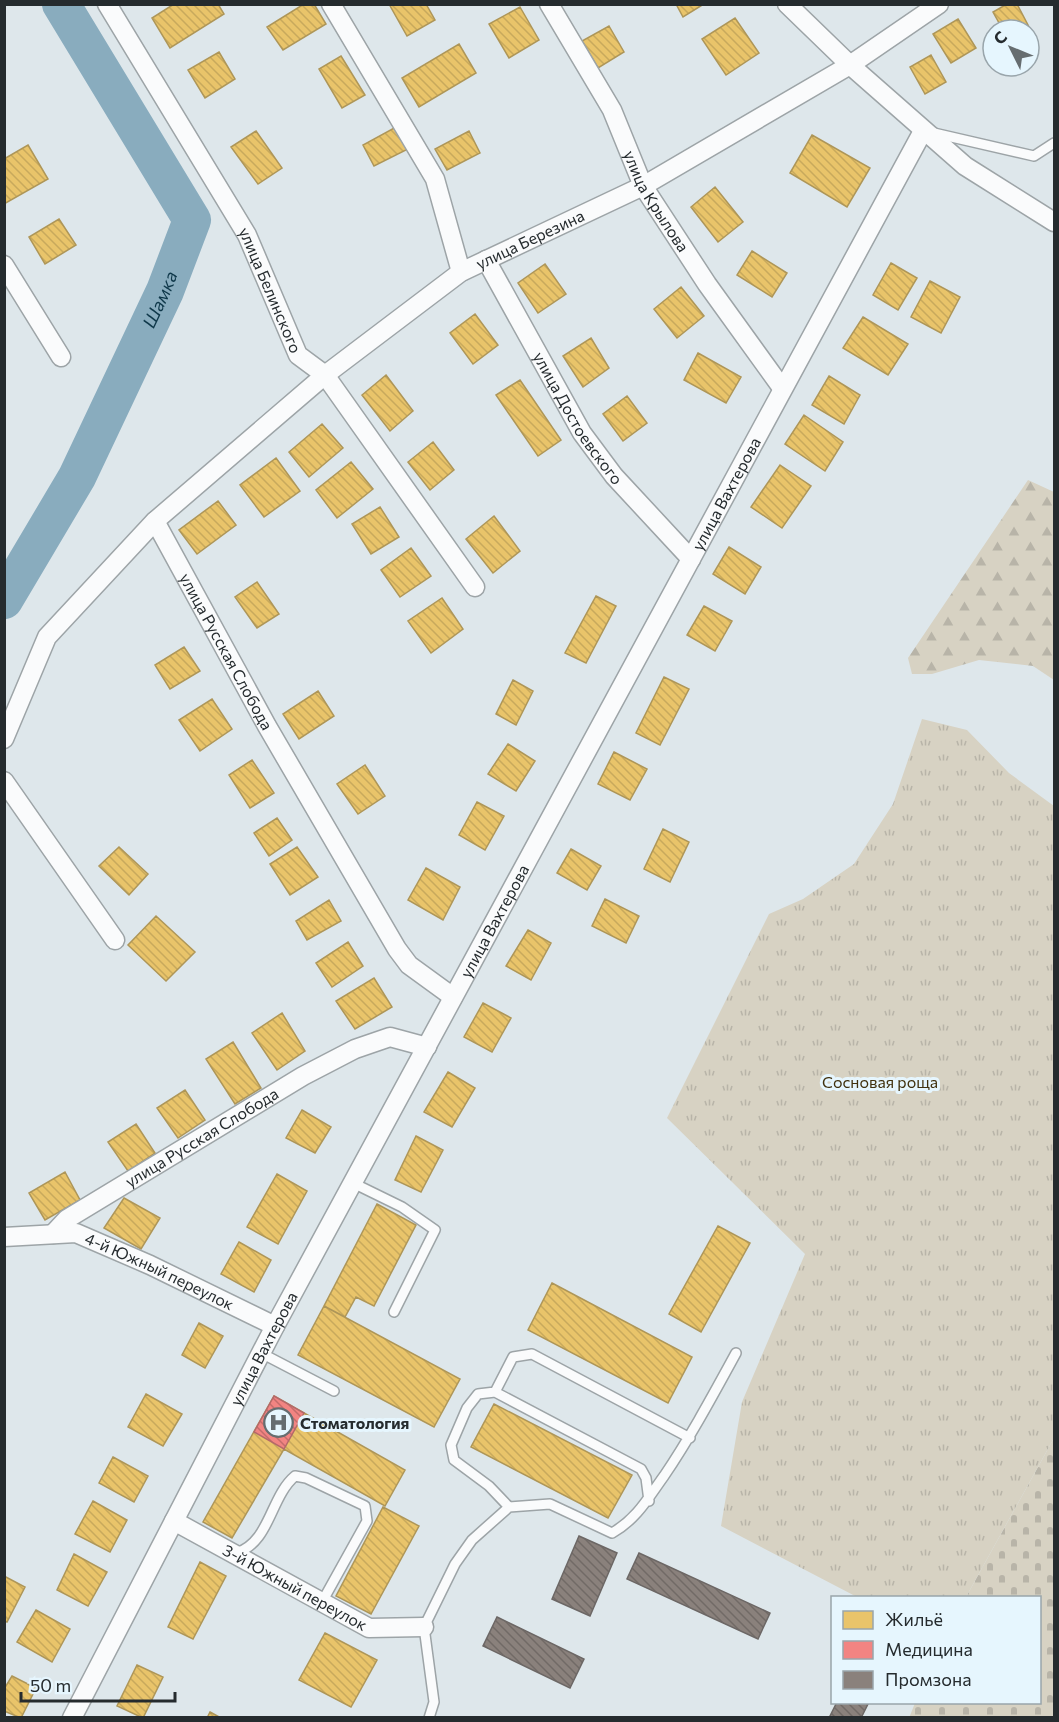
<svg xmlns="http://www.w3.org/2000/svg" width="1059" height="1722" font-family="Commissioner,sans-serif">
<defs>
<pattern id="forest-firs" width="22" height="20" patternUnits="userSpaceOnUse" patternTransform="scale(1.5)"><rect width="22" height="20" fill="#d7d2c3"/><path d="M5 1l3.5 6h-7zM16 11l3.5 6h-7z" fill="#b8b4a8"/></pattern>
<pattern id="cemetery-stones" width="16" height="16" patternUnits="userSpaceOnUse" patternTransform="scale(1.5)"><rect width="16" height="16" fill="#d7d2c3"/><path d="M2 7V4a2 2 0 0 1 4 0v3zM10 15v-3a2 2 0 0 1 4 0v3z" fill="#b8b4a8"/></pattern>
<pattern id="park-tufts" width="24" height="20" patternUnits="userSpaceOnUse" patternTransform="scale(1.5)"><rect width="24" height="20" fill="#d7d2c3"/><path d="M3 7l-1-3M5 7V3M7 7l1-3M15 17l-1-3M17 17v-4M19 17l1-3" fill="none" stroke="#b8b4a8"/></pattern>
<pattern id="homes-back-hatch" width="6" height="6" patternUnits="userSpaceOnUse" patternTransform="scale(1.5)"><rect width="6" height="6" fill="#e9c46a"/><path d="M-1 5l2 2M0 0l6 6M5-1l2 2" fill="none" stroke="#c8a95c"/></pattern>
<pattern id="health-back-hatch" width="6" height="6" patternUnits="userSpaceOnUse" patternTransform="scale(1.5)"><rect width="6" height="6" fill="#f28482"/><path d="M-1 5l2 2M0 0l6 6M5-1l2 2" fill="none" stroke="#c46c6b"/></pattern>
<pattern id="industry-back-hatch" width="6" height="6" patternUnits="userSpaceOnUse" patternTransform="scale(1.5)"><rect width="6" height="6" fill="#8a817c"/><path d="M-1 5l2 2M0 0l6 6M5-1l2 2" fill="none" stroke="#716a66"/></pattern>
</defs>
<rect width="100%" height="100%" fill="#dee7eb"/>
<path fill="url(#forest-firs)" d="M 1028,480 L 1054,492 L 1054,680 L 1033,666 L 979,660 L 932,674 L 912,674 L 908,658 Z"/>
<path fill="url(#cemetery-stones)" d="M 1054,1438 L 1054,1717 L 909,1718 L 915,1703 L 1040,1702 L 1040,1598 L 966,1597 Z"/>
<path fill="url(#park-tufts)" d="M 922,719 L 967,730 L 1009,773 L 1054,806 L 1054,1438 L 966,1597 L 857,1597 L 721,1526 L 742,1402 L 805,1254 L 667,1118 L 769,914 L 803,899 L 854,864 L 893,804 Z"/>
<path fill="url(#homes-back-hatch)" stroke="#ae9658" stroke-width="1.5" d="M 174,4 L 218,4 L 224,14 L 170,48 L 152,18 Z
M 304,4 L 314,4 L 326,24 L 283,50 L 267,27 Z
M 389,4 L 426,4 L 435,20 L 407,36 Z
M 676,4 L 704,4 L 683,17 Z
M 1007,4 L 1017,4 L 1029,27 L 1023,30 L 1003,30 L 993,12 Z
M 520,7 L 539,40 L 509,58 L 489,24 Z
M 735,18 L 759,53 L 726,75 L 702,39 Z
M 958,19 L 976,48 L 951,63 L 933,34 Z
M 609,26 L 624,52 L 598,68 L 582,41 Z
M 459,44 L 476,73 L 419,107 L 402,78 Z
M 219,52 L 235,79 L 205,98 L 188,70 Z
M 931,55 L 946,82 L 925,94 L 910,67 Z
M 341,56 L 365,95 L 342,108 L 319,69 Z
M 396,127 L 408,149 L 374,166 L 363,145 Z
M 256,131 L 282,168 L 258,184 L 231,147 Z
M 469,131 L 480,153 L 447,170 L 435,149 Z
M 812,135 L 870,168 L 847,207 L 790,173 Z
M 28,145 L 48,179 L 4,204 L 4,159 Z
M 715,187 L 743,222 L 718,242 L 691,207 Z
M 59,219 L 76,245 L 45,264 L 29,237 Z
M 752,251 L 787,273 L 772,297 L 737,275 Z
M 891,263 L 917,278 L 898,310 L 873,295 Z
M 545,264 L 566,294 L 538,313 L 518,283 Z
M 930,281 L 960,297 L 941,333 L 911,317 Z
M 681,287 L 704,316 L 677,338 L 654,309 Z
M 475,314 L 498,345 L 473,364 L 450,333 Z
M 863,317 L 908,344 L 888,375 L 843,348 Z
M 591,338 L 609,368 L 583,387 L 563,356 Z
M 698,353 L 741,377 L 726,403 L 684,380 Z
M 386,375 L 413,411 L 390,431 L 362,395 Z
M 829,376 L 860,395 L 844,424 L 812,405 Z
M 520,380 L 561,440 L 538,456 L 496,395 Z
M 627,396 L 647,423 L 623,441 L 603,414 Z
M 804,415 L 843,442 L 825,471 L 785,444 Z
M 322,424 L 343,448 L 309,477 L 289,452 Z
M 433,442 L 454,470 L 430,490 L 408,462 Z
M 276,458 L 300,491 L 264,517 L 240,485 Z
M 351,462 L 373,489 L 337,518 L 316,490 Z
M 780,465 L 811,486 L 782,528 L 751,507 Z
M 218,501 L 236,525 L 197,554 L 179,530 Z
M 380,507 L 399,537 L 371,554 L 352,524 Z
M 494,516 L 520,551 L 493,573 L 466,539 Z
M 729,547 L 761,567 L 745,594 L 713,574 Z
M 411,548 L 431,576 L 400,597 L 381,570 Z
M 257,582 L 279,614 L 257,628 L 235,597 Z
M 596,596 L 616,606 L 586,663 L 565,653 Z
M 442,598 L 463,629 L 431,653 L 408,621 Z
M 704,606 L 732,621 L 715,651 L 687,635 Z
M 184,647 L 200,671 L 170,689 L 155,665 Z
M 664,677 L 689,689 L 660,745 L 636,733 Z
M 513,680 L 533,691 L 516,725 L 496,714 Z
M 318,691 L 334,716 L 299,739 L 283,714 Z
M 212,699 L 232,729 L 200,751 L 179,720 Z
M 508,744 L 535,761 L 516,791 L 488,774 Z
M 614,752 L 647,769 L 630,800 L 598,784 Z
M 252,760 L 274,793 L 250,808 L 229,775 Z
M 365,765 L 385,796 L 358,814 L 337,784 Z
M 477,802 L 504,816 L 485,850 L 459,835 Z
M 277,818 L 292,840 L 269,856 L 254,833 Z
M 663,829 L 689,842 L 670,882 L 644,869 Z
M 119,847 L 148,874 L 129,895 L 99,866 Z
M 297,847 L 318,877 L 290,895 L 270,864 Z
M 571,849 L 601,866 L 587,890 L 557,873 Z
M 426,868 L 460,887 L 443,920 L 408,900 Z
M 605,899 L 639,916 L 626,943 L 592,926 Z
M 329,900 L 341,921 L 307,940 L 296,921 Z
M 156,916 L 195,952 L 166,981 L 128,945 Z
M 528,930 L 551,943 L 531,980 L 506,966 Z
M 348,942 L 363,966 L 332,987 L 316,963 Z
M 374,978 L 392,1007 L 355,1029 L 336,1001 Z
M 483,1003 L 511,1018 L 492,1052 L 464,1037 Z
M 282,1013 L 305,1051 L 277,1070 L 252,1033 Z
M 233,1042 L 261,1088 L 235,1104 L 206,1059 Z
M 448,1072 L 475,1088 L 452,1127 L 424,1112 Z
M 185,1090 L 205,1120 L 178,1138 L 157,1108 Z
M 302,1110 L 331,1127 L 315,1153 L 286,1138 Z
M 136,1124 L 155,1153 L 128,1171 L 108,1142 Z
M 416,1136 L 443,1150 L 421,1192 L 395,1180 Z
M 65,1172 L 80,1200 L 45,1220 L 29,1193 Z
M 277,1174 L 307,1191 L 278,1244 L 247,1227 Z
M 124,1198 L 160,1218 L 141,1249 L 104,1228 Z
M 377,1204 L 416,1225 L 374,1306 L 356,1297 L 345,1317 L 324,1306 Z
M 718,1226 L 750,1243 L 701,1332 L 669,1314 Z
M 239,1242 L 271,1260 L 254,1292 L 221,1274 Z
M 552,1283 L 692,1357 L 668,1403 L 528,1330 Z
M 324,1306 L 460,1379 L 434,1427 L 298,1355 Z
M 199,1323 L 223,1336 L 205,1368 L 182,1355 Z
M 146,1394 L 182,1414 L 163,1446 L 128,1427 Z
M 274,1396 L 405,1470 L 385,1506 L 284,1449 L 232,1538 L 203,1522 Z
M 494,1404 L 632,1475 L 608,1518 L 471,1447 Z
M 113,1457 L 148,1476 L 134,1502 L 99,1483 Z
M 93,1501 L 127,1520 L 110,1552 L 75,1534 Z
M 383,1507 L 419,1526 L 371,1614 L 336,1596 Z
M 74,1554 L 107,1572 L 88,1606 L 57,1590 Z
M 200,1562 L 226,1576 L 193,1639 L 168,1627 Z
M 4,1576 L 25,1587 L 7,1622 L 4,1621 Z
M 36,1610 L 70,1629 L 52,1662 L 17,1642 Z
M 325,1633 L 377,1660 L 351,1707 L 299,1680 Z
M 137,1665 L 163,1677 L 143,1718 L 117,1706 Z
M 12,1676 L 36,1688 L 21,1718 L 4,1711 L 4,1689 Z
M 210,1712 L 221,1718 L 207,1718 Z"/>
<path fill="url(#health-back-hatch)" stroke="#b46969" stroke-width="1.5" d="M 274,1396 L 304,1413 L 284,1449 L 254,1432 Z"/>
<path fill="url(#industry-back-hatch)" stroke="#6c6765" stroke-width="1.5" d="M 579,1536 L 617,1553 L 590,1616 L 552,1599 Z
M 639,1553 L 770,1613 L 758,1639 L 627,1579 Z
M 497,1617 L 584,1659 L 570,1688 L 483,1646 Z
M 837,1702 L 869,1702 L 861,1718 L 829,1718 Z"/>
<g fill="none" stroke-linecap="round" stroke-linejoin="round">
<path stroke="#89acbe" stroke-width="38" id="s1" d="M 4,600 L 77,477 L 165,291 L 192,220 L 61,4"/>
<defs>
<path id="lane" d="M 934,133 L 1034,156 L 1054,143
M 353,1183 L 402,1207 L 435,1230 L 394,1312
M 261,1353 L 334,1391
M 495,1392 L 513,1357 L 532,1354 L 690,1438
M 509,1507 L 489,1486 L 454,1460 L 451,1445 L 467,1408 L 478,1394 L 495,1392 L 641,1469 L 646,1478 L 649,1501
M 236,1553 C 270,1543 270,1497 295,1476 L 306,1478 L 365,1506 L 367,1521 L 322,1602
M 429,1718 L 434,1702 L 424,1627 L 455,1564 L 472,1540 L 509,1507 L 550,1504 L 612,1533 C 637,1519 648,1498 664,1476 C 691,1436 713,1395 736,1353"/>
<g id="street">
<path id="s2" d="M 107,4 L 247,235 L 298,355 L 325,375 L 475,587"/>
<path d="M 331,4 L 435,179 L 461,272"/>
<path id="s3" d="M 549,4 L 612,110 L 643,186 L 707,284 L 782,388"/>
<path d="M 787,4 L 850,65 L 965,166 L 1054,222"/>
<path id="s4" d="M 486,260 L 582,433 L 614,476 L 691,559"/>
<path d="M 4,265 L 61,357"/>
<path id="s5" d="M 155,521 L 325,375 L 461,272 L 643,186 L 850,65 L 939,4"/>
<path id="s6" d="M 4,739 L 47,637 L 155,521 L 267,726 L 397,949 L 409,965 L 453,997"/>
<path d="M 4,781 L 115,940"/>
<path id="s7" d="M 53,1234 L 67,1219 L 303,1076 L 355,1049 L 390,1037 L 427,1047"/>
<path id="s8" d="M 4,1237 L 76,1233 L 150,1265 L 275,1326"/>
<path id="s9" d="M 174,1521 L 369,1628 L 424,1627"/>
<path id="s10" d="M 72,1718 L 275,1326 L 923,131"/>
</g>
</defs>
<use href="#lane" stroke="#9da4a7" stroke-width="12"/>
<use href="#street" stroke="#9da4a7" stroke-width="21"/>
<use href="#lane" stroke="#fafbfc" stroke-width="9"/>
<use href="#street" stroke="#fafbfc" stroke-width="18"/>
</g>
<defs>
<symbol id="hospital-ring" viewBox="-11 -11 22 22"><circle r="9.5" fill="#e6f6fe" stroke="#666d70" stroke-width="1.5"/><path d="M-5-5h3v3.5h4V-5h3V5h-3V1.5h-4V5h-3Z" fill="#666d70"/></symbol>
</defs>
<g fill-rule="evenodd">
<use href="#hospital-ring" x="262" y="1406" width="33" height="33"/>
</g>
<g text-anchor="middle" stroke-width="6" stroke-linejoin="round" paint-order="stroke">
<g font-size="16" fill="#252b2e" stroke="#e6f6fe">
<text dy="6" stroke="none"><textPath href="#s3" startOffset="225">улица Крылова</textPath></text>
<text dy="6" stroke="none"><textPath href="#s5" startOffset="471">улица Березина</textPath></text>
<text dy="6" stroke="none"><textPath href="#s2" startOffset="330">улица Белинского</textPath></text>
<text dy="6" stroke="none"><textPath href="#s4" startOffset="183">улица Достоевского</textPath></text>
<text dy="6" stroke="none"><textPath href="#s10" startOffset="1388">улица Вахтерова</textPath></text>
<text dy="6" stroke="none"><textPath href="#s6" startOffset="418">улица Русская Слобода</textPath></text>
<text dy="6" stroke="none"><textPath href="#s10" startOffset="902">улица Вахтерова</textPath></text>
<text dy="6" stroke="none"><textPath href="#s7" startOffset="178">улица Русская Слобода</textPath></text>
<text dy="6" stroke="none"><textPath href="#s8" startOffset="164">4-й Южный переулок</textPath></text>
<text dy="6" stroke="none"><textPath href="#s10" startOffset="416">улица Вахтерова</textPath></text>
<text dy="6" stroke="none"><textPath href="#s9" startOffset="138">3-й Южный переулок</textPath></text>
</g>
<g font-size="16" fill="#40300d" stroke="#e6f6fe">
<text x="880" y="1088">Сосновая роща</text>
</g>
<g font-size="16" font-weight="bold" fill="#252b2e" stroke="#e6f6fe" text-anchor="start">
<text x="300" y="1429">Стоматология</text>
</g>
<g font-size="18" font-style="italic" fill="#0e3749" stroke="#e6f6fe">
<text dy="6" stroke="none"><textPath href="#s1" startOffset="339">Шамка</textPath></text>
</g>
</g>
<rect width="1059" height="1722" fill="none" stroke="#252b2e" stroke-width="12"/>
<rect x="831" y="1596" width="210" height="108" fill="#e6f6fe" stroke="#99a5ab" stroke-width="1.5"/>
<rect x="843" y="1611" width="30" height="18" fill="#e9c46a" stroke="#99a5ab" stroke-width="1.5"/>
<text x="885" y="1626" font-size="18" fill="#252b2e">Жильё</text>
<rect x="843" y="1641" width="30" height="18" fill="#f28482" stroke="#99a5ab" stroke-width="1.5"/>
<text x="885" y="1656" font-size="18" fill="#252b2e">Медицина</text>
<rect x="843" y="1671" width="30" height="18" fill="#8a817c" stroke="#99a5ab" stroke-width="1.5"/>
<text x="885" y="1686" font-size="18" fill="#252b2e">Промзона</text>
<g transform="translate(1011 48) rotate(313)"><circle r="28" fill="#e6f6fe" stroke="#99a5ab" stroke-width="1.5"/>
<path d="M0-4.5L10 22L0 15L-10 22Z" fill="#666d70"/>
<text y="-9" font-size="16" font-weight="bold" text-anchor="middle" fill="#252b2e">С</text>
</g>
<path d="M21 1692v9h154v-9" fill="none" stroke="#252b2e" stroke-width="3"/>
<text x="30" y="1692" font-size="18" fill="#252b2e" stroke="#e6f6fe" stroke-width="4.5" paint-order="stroke">50 m</text>
</svg>
